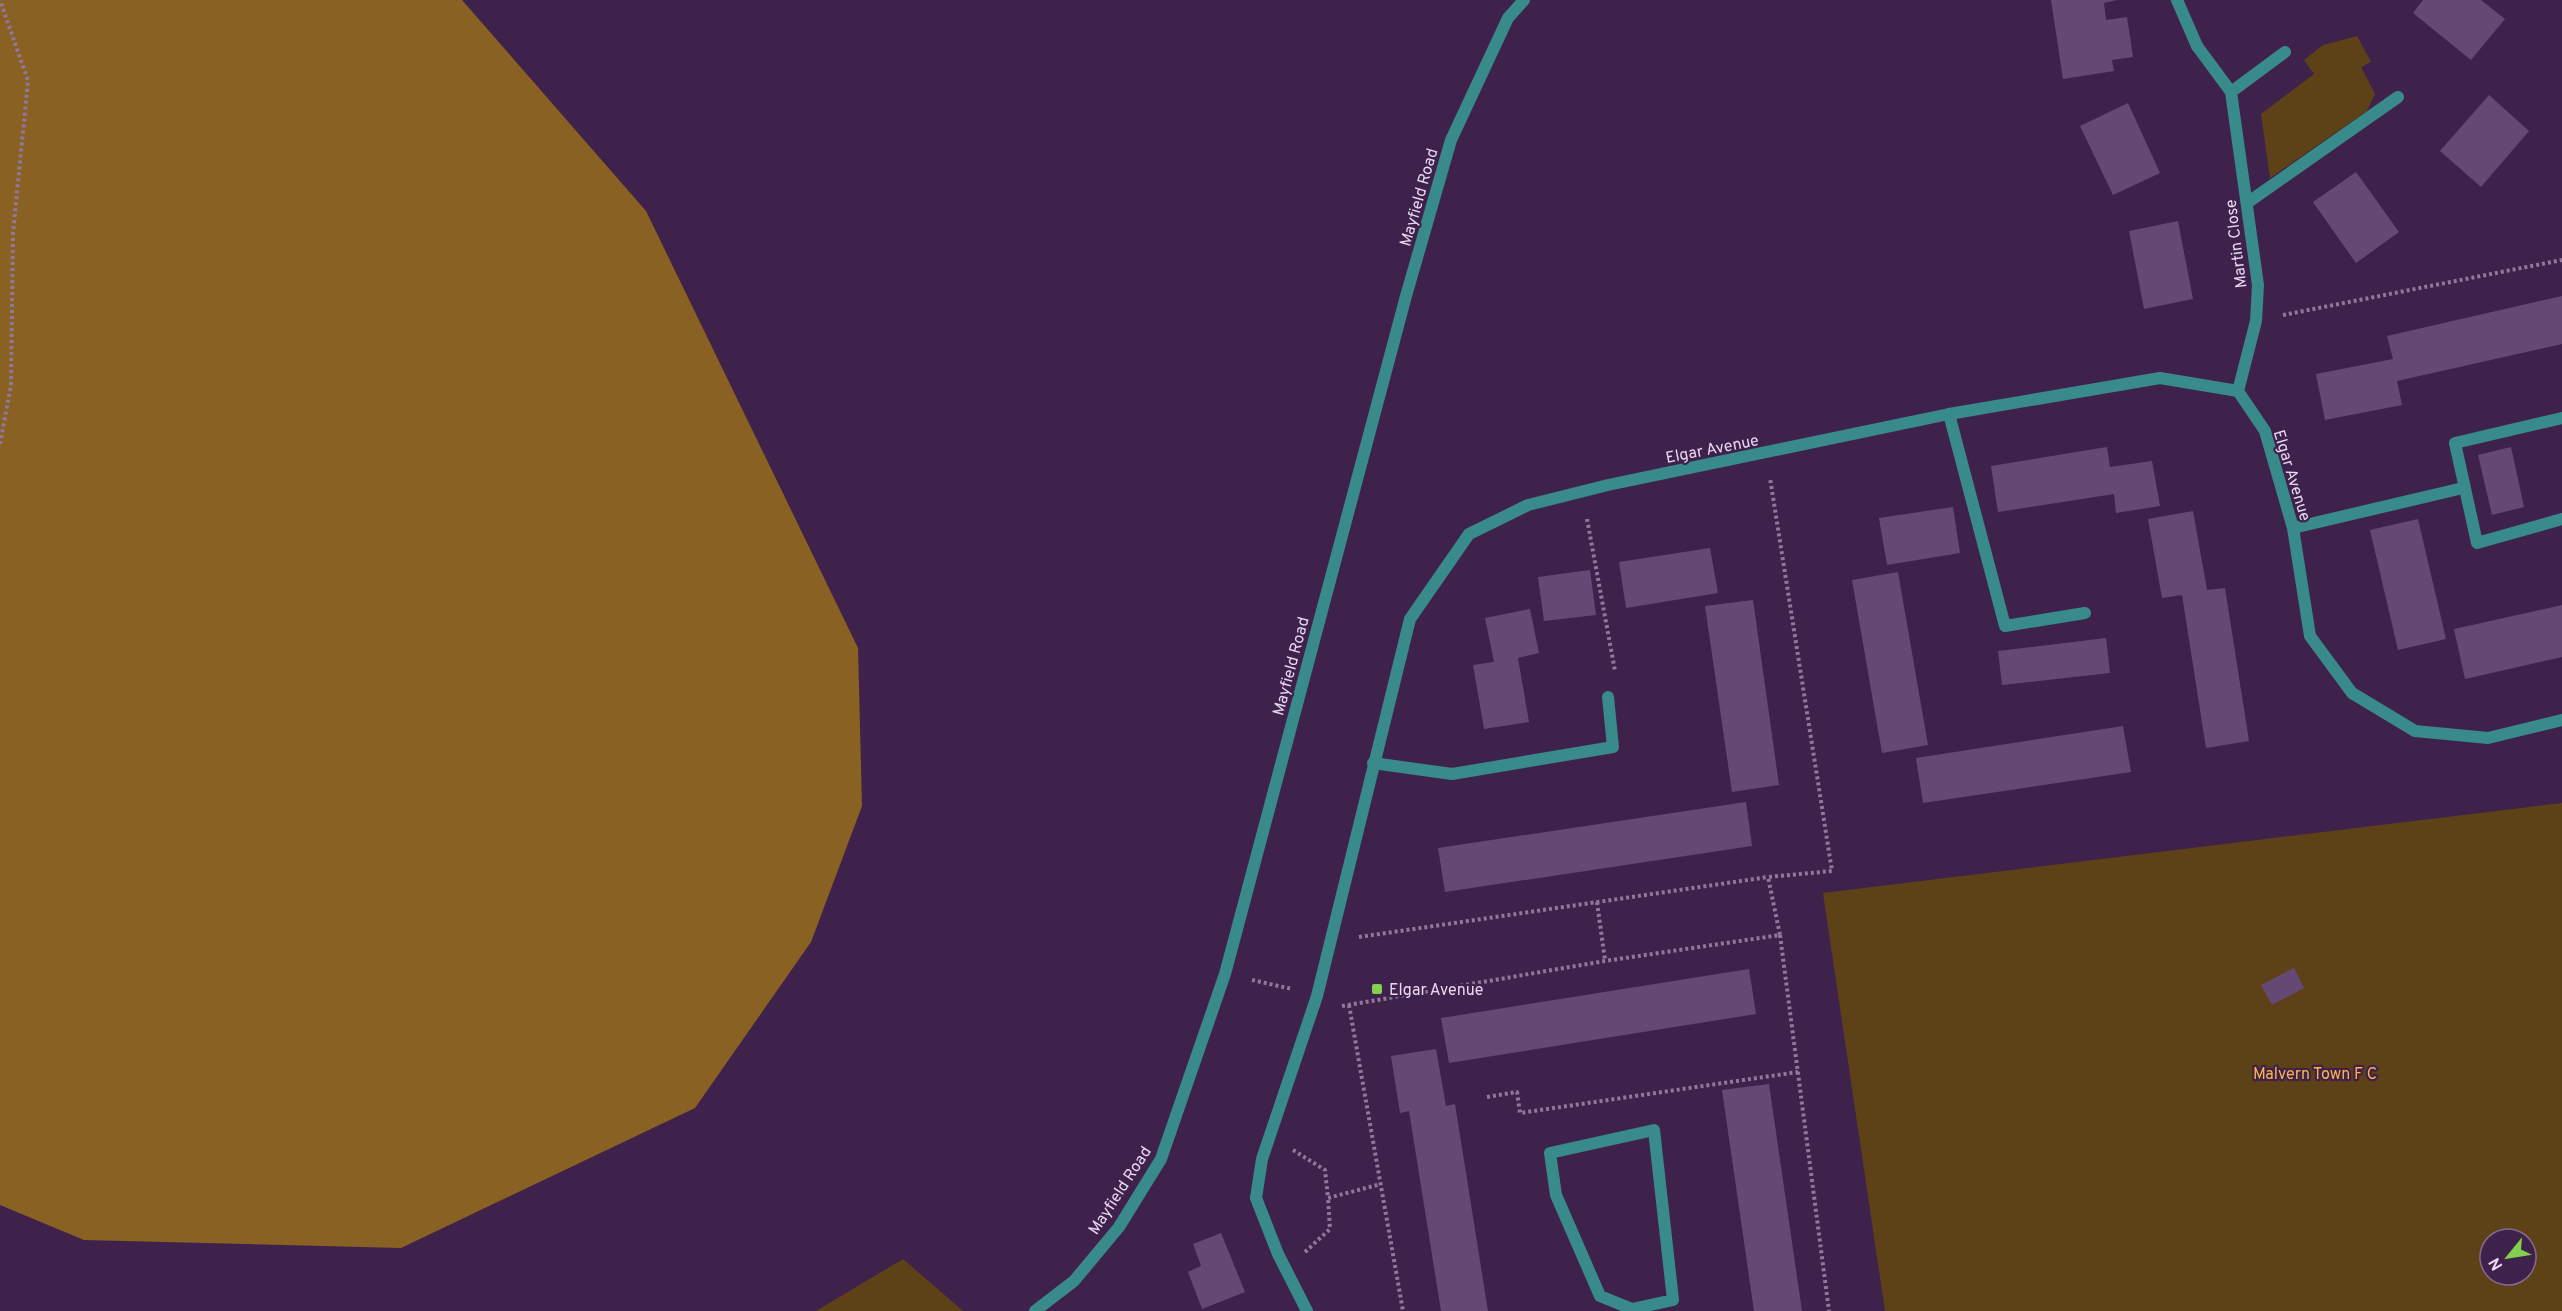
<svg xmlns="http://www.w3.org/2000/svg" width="2562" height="1311" font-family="Overpass,sans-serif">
<rect width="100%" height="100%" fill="#3f224c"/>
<path fill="#5e4217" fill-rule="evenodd" d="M 2357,36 L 2371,62 L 2361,67 L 2375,94 L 2367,111 L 2270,178 L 2261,114 L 2314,74 L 2304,60 L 2323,45 Z
M 2562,803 L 2562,1311 L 1885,1311 L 1823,893 ZM 2490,1239 L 2526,1239 L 2526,1275 L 2490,1275 Z
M 903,1259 L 963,1311 L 816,1311 Z"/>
<path fill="#896123" d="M 0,0 L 462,0 L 646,211 L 858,648 L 862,806 L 811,942 L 695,1108 L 401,1248 L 84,1240 L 0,1205 Z"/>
<path fill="#664874" d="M 2051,0 L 2117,0 L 2104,3 L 2106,20 L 2127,17 L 2133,57 L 2112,60 L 2114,71 L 2063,79 Z
M 2423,0 L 2481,0 L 2505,19 L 2471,60 L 2413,13 Z
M 2489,95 L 2529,131 L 2481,187 L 2440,151 Z
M 2128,103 L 2160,173 L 2113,195 L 2080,126 Z
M 2356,172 L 2399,232 L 2356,263 L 2313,202 Z
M 2178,221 L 2193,299 L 2144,309 L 2129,231 Z
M 2562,296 L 2562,344 L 2397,381 L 2402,405 L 2325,420 L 2316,374 L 2393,359 L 2387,336 Z
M 2107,447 L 2110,467 L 2152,461 L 2160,506 L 2116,513 L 2114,494 L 1998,512 L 1991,466 Z
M 2511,447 L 2524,507 L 2492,515 L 2478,455 Z
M 1953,507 L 1960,553 L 1887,565 L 1879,518 Z
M 2193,511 L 2207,590 L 2225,588 L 2249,741 L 2206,748 L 2182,595 L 2162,598 L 2148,519 Z
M 2418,519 L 2446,639 L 2398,650 L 2370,530 Z
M 1710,548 L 1718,593 L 1626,608 L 1619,562 Z
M 1590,570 L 1596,615 L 1544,621 L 1538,577 Z
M 1898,572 L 1928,745 L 1882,753 L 1852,580 Z
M 1753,600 L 1779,785 L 1732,792 L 1705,606 Z
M 2562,605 L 2562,657 L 2465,679 L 2454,629 Z
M 1530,609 L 1539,653 L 1518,658 L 1529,722 L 1484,729 L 1473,665 L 1494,662 L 1485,618 Z
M 2106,638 L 2110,673 L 2002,685 L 1998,651 Z
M 2123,726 L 2131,772 L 1923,803 L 1916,758 Z
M 1746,802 L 1752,846 L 1445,892 L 1438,848 Z
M 2294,968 L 2304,988 L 2272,1005 L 2261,985 Z
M 1749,969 L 1756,1014 L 1449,1063 L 1441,1018 Z
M 1436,1049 L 1446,1106 L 1455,1104 L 1488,1311 L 1441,1311 L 1409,1111 L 1400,1113 L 1391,1056 Z
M 1769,1084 L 1802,1311 L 1754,1311 L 1722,1090 Z
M 1221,1233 L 1245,1292 L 1202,1309 L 1188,1272 L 1201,1266 L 1193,1244 Z"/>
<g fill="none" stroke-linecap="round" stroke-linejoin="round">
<path stroke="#8f789a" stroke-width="4" stroke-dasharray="3 3" stroke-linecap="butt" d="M 2283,315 L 2562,260
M 0,444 L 11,385 L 13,233 L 28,81 L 0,0
M 1587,519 L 1615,671
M 1597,902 L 1605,960
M 1780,935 L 1829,1311
M 1359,937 L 1768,877
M 1252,980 L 1292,989
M 1349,1005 L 1403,1311
M 1342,1006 L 1605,961 L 1780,935 L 1768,877 L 1832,871 L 1770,478
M 1487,1097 L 1517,1092 L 1520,1113 L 1798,1072
M 1293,1150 L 1325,1170 L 1328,1198 L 1381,1184
M 1305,1252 L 1330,1229 L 1328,1198"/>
<path stroke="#398b8b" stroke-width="12" d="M 2177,0 L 2197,46
M 2247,203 L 2398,97
M 1949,414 L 2005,626 L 2085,613
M 2562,418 L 2455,443 L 2477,543 L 2562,519
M 2293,528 L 2463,488
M 1373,763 L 1452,774 L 1613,747 L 1608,697
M 1654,1130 L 1673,1300 L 1632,1309 L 1600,1296 L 1556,1195 L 1550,1153 Z"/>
<path stroke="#398b8b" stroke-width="12" d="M 2197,46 L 2231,92 L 2258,285 L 2256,321 L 2238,391
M 2231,92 L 2285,52
M 1035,1311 L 1074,1281 L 1119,1227 L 1161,1159 L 1225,974 L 1406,296 L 1451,140 L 1508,18 L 1524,0
M 1307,1311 L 1278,1254 L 1256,1198 L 1262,1159 L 1317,996 L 1410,619 L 1469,534 L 1528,505 L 1608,485 L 1949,414 L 2160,378 L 2238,391 L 2265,431 L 2293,528 L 2310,636 L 2352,693 L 2415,731 L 2488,738 L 2562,720"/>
</g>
<rect fill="#83d04e" stroke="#3f224c" stroke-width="2" x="1371" y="983" width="12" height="12" rx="3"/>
<g text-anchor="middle" stroke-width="4.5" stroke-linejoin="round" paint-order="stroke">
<g font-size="16" fill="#e9d8f2" stroke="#3f224c">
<text transform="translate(1418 197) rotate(-74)" y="6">Mayfield Road</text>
<text transform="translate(2235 244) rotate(-97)" y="6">Martin Close</text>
<text transform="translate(1712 448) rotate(-11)" y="6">Elgar Avenue</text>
<text transform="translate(2293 475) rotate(73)" y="6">Elgar Avenue</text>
<text transform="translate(1290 666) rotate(-75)" y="6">Mayfield Road</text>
<text transform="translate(1119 1190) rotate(-57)" y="6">Mayfield Road</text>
</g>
<g font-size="16" fill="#e9d8f2" stroke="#3f224c" text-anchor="start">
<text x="1389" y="995">Elgar Avenue</text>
</g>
<g font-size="16" fill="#fbb548" stroke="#3f224c">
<text x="2315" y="1079">Malvern Town F C</text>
</g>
</g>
<g transform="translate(2508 1257) rotate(240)"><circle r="28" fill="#3f224c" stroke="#836b8e" stroke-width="1.5"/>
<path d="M0-4.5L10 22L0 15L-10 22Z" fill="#83d04e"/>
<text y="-9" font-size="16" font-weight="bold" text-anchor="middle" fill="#e9d8f2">N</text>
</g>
</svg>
